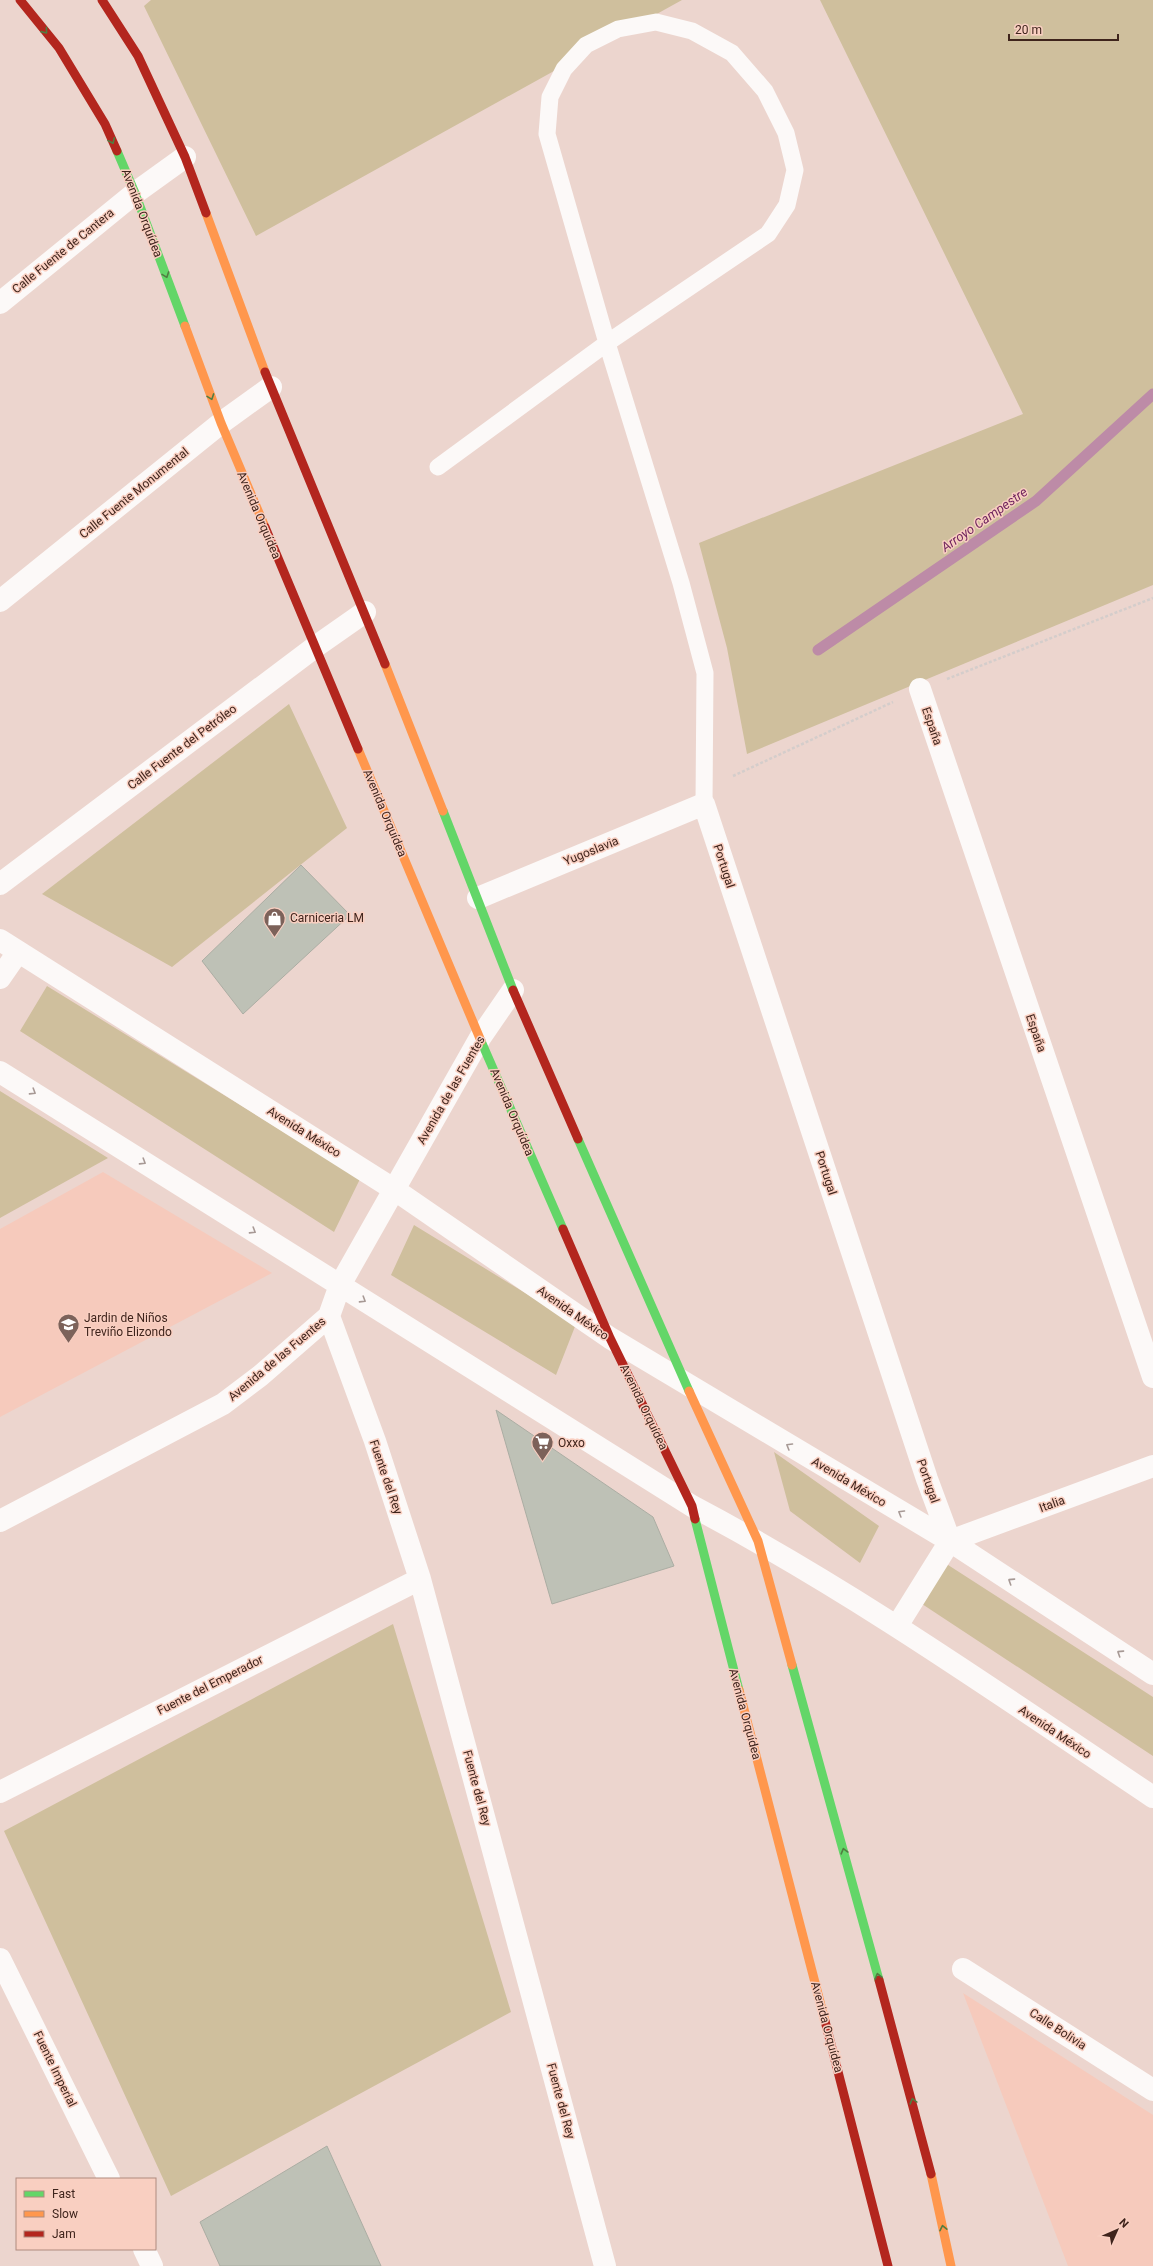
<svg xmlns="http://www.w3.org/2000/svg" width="1153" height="2266" font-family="Roboto,sans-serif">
<rect width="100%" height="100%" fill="#ecd5ce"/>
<path fill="#f6cabc" d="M 103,1172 L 272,1273 L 0,1417 L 0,1229 Z
M 963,1993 L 1153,2115 L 1153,2266 L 1068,2266 Z"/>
<path fill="#cfbf9d" d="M 151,0 L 682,0 L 256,236 L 144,6 Z
M 820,0 L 1153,0 L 1153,585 L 747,754 L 727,648 L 699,543 L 1023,414 Z
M 289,704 L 347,828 L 172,967 L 42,894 Z
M 47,986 L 360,1179 L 334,1232 L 20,1031 Z
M 0,1091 L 108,1158 L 0,1218 Z
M 414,1225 L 576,1324 L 556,1375 L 391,1275 Z
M 774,1452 L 879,1526 L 860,1563 L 790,1511 Z
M 945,1563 L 1153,1697 L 1153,1756 L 919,1602 Z
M 393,1624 L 511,2012 L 171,2196 L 4,1831 Z"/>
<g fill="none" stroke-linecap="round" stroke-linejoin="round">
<path stroke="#bd8ba7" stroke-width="11" d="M 818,650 L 1036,501 L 1153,394"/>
</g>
<path fill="#bec1b6" stroke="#abada3" d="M 301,865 L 350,915 L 243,1014 L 202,961 Z
M 496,1410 L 653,1517 L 674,1566 L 552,1604 Z
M 327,2146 L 381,2266 L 220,2266 L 200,2222 Z"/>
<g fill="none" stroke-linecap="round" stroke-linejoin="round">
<path stroke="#d4cdcb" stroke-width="2.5" stroke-dasharray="3 2" stroke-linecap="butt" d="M 947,679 L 1153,598
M 733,776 L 893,702"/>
<path stroke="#fcf9f8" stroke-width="17" d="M 438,467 L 607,343 L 768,234 L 787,205 L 795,170 L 786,133 L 765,91 L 732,53 L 692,31 L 656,22 L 618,29 L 586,45 L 564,69 L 550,97 L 547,134 L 607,343 L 681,583 L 705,673 L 704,804"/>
<path stroke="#fcf9f8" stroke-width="22" d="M 0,303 L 135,193 L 185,157
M 0,601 L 221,423 L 271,387
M 920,689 L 1153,1377
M 0,884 L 315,647 L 365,612
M 478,898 L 704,804 L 927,1479 L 950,1541
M 0,940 L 395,1190 L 610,1338 L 950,1541 L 1153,1674
M 0,978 L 18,952
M 0,1072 L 692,1506 C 853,1591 1002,1696 1153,1797
M 329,1316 L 375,1441 L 420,1579 L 605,2266
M 0,1521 L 223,1404 L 260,1376 L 329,1316 L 340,1285 L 480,1038 L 513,990
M 950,1541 L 1153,1466
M 897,1626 L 950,1541
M 0,1792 L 420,1579
M 0,1959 L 109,2179
M 963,1969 L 1153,2090
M 144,2249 L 152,2266"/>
<path stroke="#63d668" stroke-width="9" d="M 117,151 L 135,193 L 185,326
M 443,811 L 513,990
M 481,1041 L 563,1229
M 578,1139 L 689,1391
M 695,1519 L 739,1690
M 792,1665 L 879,1980"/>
<path stroke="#ff974d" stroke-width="9" d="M 206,213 L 265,372
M 185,326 L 221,423 L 265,527
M 385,664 L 443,811
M 358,749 L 481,1041
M 689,1391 L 758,1541 L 792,1665
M 739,1690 L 825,2021
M 931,2174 L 951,2266"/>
<path stroke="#b3261e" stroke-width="9" d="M 20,0 L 59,48 L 105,124 L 117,151
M 102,0 L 138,56 L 185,157 L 206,213
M 265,372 L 385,664
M 265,527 L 358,749
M 513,990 L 578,1139
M 563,1229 L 610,1338 L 692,1506 L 695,1519
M 879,1980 L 931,2174
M 825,2021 L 888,2266"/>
</g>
<defs><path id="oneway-chevron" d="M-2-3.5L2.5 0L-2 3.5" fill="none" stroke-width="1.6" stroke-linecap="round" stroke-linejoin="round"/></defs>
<g stroke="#517d42">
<use href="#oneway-chevron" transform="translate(45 31) rotate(51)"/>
<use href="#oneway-chevron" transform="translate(112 141) rotate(66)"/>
<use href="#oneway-chevron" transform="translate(166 275) rotate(70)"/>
<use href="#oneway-chevron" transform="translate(211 397) rotate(70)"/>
<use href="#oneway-chevron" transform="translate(844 1851) rotate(-105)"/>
<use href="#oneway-chevron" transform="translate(878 1976) rotate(-105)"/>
<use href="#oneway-chevron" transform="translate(913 2101) rotate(-105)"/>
<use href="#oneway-chevron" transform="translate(943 2228) rotate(-102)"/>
</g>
<g stroke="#a79995">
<use href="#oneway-chevron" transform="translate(33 1092) rotate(32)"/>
<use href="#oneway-chevron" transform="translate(143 1162) rotate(32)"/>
<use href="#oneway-chevron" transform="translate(253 1231) rotate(32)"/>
<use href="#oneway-chevron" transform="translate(363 1300) rotate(32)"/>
<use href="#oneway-chevron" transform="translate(789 1446) rotate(-149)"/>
<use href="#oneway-chevron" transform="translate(901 1513) rotate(-149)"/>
<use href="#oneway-chevron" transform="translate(1011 1581) rotate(-147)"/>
<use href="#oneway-chevron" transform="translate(1120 1653) rotate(-147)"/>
</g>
<defs>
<symbol id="shop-pin" viewBox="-11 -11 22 30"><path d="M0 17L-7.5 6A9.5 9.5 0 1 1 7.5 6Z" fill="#7c625a" stroke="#f9cfc1"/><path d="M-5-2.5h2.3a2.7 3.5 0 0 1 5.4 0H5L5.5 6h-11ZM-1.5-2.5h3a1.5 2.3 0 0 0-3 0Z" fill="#fff"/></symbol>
<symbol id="school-pin" viewBox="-11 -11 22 30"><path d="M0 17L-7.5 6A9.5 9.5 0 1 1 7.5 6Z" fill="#7c625a" stroke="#f9cfc1"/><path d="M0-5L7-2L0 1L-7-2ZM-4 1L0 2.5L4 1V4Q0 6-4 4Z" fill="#fff"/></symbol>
<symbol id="supermarket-pin" viewBox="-11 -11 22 30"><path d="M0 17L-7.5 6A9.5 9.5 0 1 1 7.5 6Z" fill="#7c625a" stroke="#f9cfc1"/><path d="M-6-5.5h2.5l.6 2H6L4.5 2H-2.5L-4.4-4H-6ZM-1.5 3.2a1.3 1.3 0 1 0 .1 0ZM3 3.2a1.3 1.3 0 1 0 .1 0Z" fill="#fff"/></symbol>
</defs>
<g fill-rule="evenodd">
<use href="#shop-pin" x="262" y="906" width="25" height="34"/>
<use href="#school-pin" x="56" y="1312" width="25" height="34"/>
<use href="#supermarket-pin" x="530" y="1430" width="25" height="34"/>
</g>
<g text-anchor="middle" stroke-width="3" stroke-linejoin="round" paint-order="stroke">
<g font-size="12" fill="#3f241c" stroke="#f9cfc1">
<text transform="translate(142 213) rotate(69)" y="4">Avenida Orquídea</text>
<text transform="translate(63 251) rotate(-39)" y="4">Calle Fuente de Cantera</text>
<text transform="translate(134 493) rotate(-39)" y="4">Calle Fuente Monumental</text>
<text transform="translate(259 515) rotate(67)" y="4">Avenida Orquídea</text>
<text transform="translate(932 726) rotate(71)" y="4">España</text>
<text transform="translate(182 747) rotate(-37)" y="4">Calle Fuente del Petróleo</text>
<text transform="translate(385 813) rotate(67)" y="4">Avenida Orquídea</text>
<text transform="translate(591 851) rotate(-22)" y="4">Yugoslavia</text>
<text transform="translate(724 866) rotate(72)" y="4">Portugal</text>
<text transform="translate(1036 1033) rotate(71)" y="4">España</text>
<text transform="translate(451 1090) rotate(-60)" y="4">Avenida de las Fuentes</text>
<text transform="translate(512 1112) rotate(67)" y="4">Avenida Orquídea</text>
<text transform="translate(304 1132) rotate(32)" y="4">Avenida México</text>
<text transform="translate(826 1173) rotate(72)" y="4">Portugal</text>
<text transform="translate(573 1313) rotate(35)" y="4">Avenida México</text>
<text transform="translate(277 1359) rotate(-40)" y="4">Avenida de las Fuentes</text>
<text transform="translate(644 1407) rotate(64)" y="4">Avenida Orquídea</text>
<text transform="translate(386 1477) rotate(71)" y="4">Fuente del Rey</text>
<text transform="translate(928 1481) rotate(71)" y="4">Portugal</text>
<text transform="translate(849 1482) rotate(31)" y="4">Avenida México</text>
<text transform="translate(1052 1504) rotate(-20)" y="4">Italia</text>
<text transform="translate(210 1685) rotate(-27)" y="4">Fuente del Emperador</text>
<text transform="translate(745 1714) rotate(75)" y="4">Avenida Orquídea</text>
<text transform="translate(1055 1732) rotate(34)" y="4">Avenida México</text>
<text transform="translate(477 1788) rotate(75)" y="4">Fuente del Rey</text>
<text transform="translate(827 2027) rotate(75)" y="4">Avenida Orquídea</text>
<text transform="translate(1058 2029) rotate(33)" y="4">Calle Bolivia</text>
<text transform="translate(55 2069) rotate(64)" y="4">Fuente Imperial</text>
<text transform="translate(561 2101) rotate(75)" y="4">Fuente del Rey</text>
</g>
<g font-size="12" fill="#3f241c" stroke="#f9cfc1" text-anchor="start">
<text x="290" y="922">Carniceria LM</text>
<text x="84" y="1322">Jardin de Niños<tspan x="84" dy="14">Treviño Elizondo</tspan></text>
<text x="558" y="1447">Oxxo</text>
</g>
<g font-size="13" font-style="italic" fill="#70255e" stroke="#f9cfc1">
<text transform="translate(984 519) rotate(-35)" y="5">Arroyo Campestre</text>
</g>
</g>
<rect x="16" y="2178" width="140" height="72" fill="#f9cfc1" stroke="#af8b7f"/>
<rect x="24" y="2191" width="20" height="6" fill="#63d668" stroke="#af8b7f"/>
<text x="52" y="2198" font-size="12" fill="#3f241c">Fast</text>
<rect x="24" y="2211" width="20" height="6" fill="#ff974d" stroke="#af8b7f"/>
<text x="52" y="2218" font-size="12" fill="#3f241c">Slow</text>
<rect x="24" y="2231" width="20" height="6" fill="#b3261e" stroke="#af8b7f"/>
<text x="52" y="2238" font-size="12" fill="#3f241c">Jam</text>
<g transform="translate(1117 2230) rotate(45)" stroke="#f9cfc1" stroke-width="3" paint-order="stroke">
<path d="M0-3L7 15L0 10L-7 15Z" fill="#3f241c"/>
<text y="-6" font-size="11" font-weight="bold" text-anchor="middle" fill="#3f241c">N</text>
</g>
<path d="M1009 34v6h109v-6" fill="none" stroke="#3f241c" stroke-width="2"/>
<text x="1015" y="34" font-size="12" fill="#3f241c" stroke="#f9cfc1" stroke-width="3" paint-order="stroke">20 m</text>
</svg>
